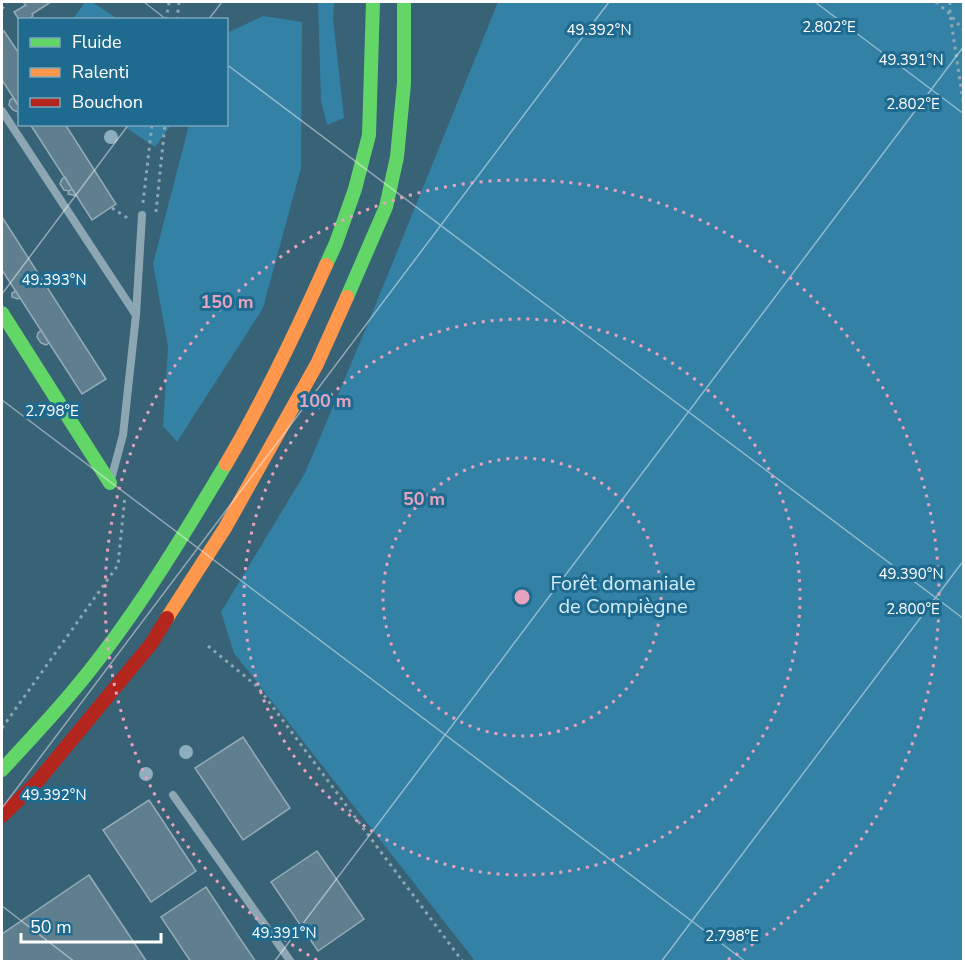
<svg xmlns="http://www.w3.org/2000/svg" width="965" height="963" font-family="'Nunito Sans',sans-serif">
<rect width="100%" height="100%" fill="#386276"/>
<path fill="#3381a5" d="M 85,2 L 92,2 L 118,19 L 73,19 Z
M 318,2 L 334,2 L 333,18 L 344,118 L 327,125 L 321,101 Z
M 498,2 L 963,2 L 963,961 L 475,961 L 234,653 L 221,612 L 305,473 L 369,321 Z
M 263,16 L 302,22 L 301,168 L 263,308 L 177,442 L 163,426 L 168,346 L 153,264 L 189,125 L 226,124 L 227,33 Z
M 122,125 L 171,125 L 155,147 Z"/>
<path fill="#5f7f8e" stroke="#94acb7" stroke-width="1.5" d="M 23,2 L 51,2 L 32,14 L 33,16 L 27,20 L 20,20 L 20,21 L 14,12 L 26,5 Z
M 4,31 L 20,55 L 20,108 L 2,80 L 2,33 Z
M 13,98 L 20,108 L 20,117 L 18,116 L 18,112 L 13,110 L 9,105 L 10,100 Z
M 30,124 L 65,124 L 116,204 L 92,220 Z
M 65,177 L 72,189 L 69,191 L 64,190 L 60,184 L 62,179 Z
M 72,189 L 77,196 L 68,194 L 69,191 Z
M 2,217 L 106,379 L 82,394 L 2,270 Z
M 16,291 L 20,298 L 18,299 L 12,297 L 12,293 Z
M 41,330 L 49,343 L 46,345 L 41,343 L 37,337 L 38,333 Z
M 243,737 L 290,808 L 243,840 L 195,768 Z
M 149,800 L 196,871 L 151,902 L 103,830 Z
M 317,851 L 364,919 L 318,951 L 271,882 Z
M 89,875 L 147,962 L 2,962 L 2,934 Z
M 206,887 L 237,934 L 256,962 L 191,962 L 161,917 Z"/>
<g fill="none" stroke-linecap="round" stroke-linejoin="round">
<path stroke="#8ca6b2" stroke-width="3" stroke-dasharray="3 4.5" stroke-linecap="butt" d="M 936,2 L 950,14 L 964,31
M 950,2 L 950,14 L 964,108
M 2,9 L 7,2
M 166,20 L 169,2
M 177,20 L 179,2
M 143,203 L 152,124
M 112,208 L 129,219
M 156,212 L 165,124
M 208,646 L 258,687 L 463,962
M 2,728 L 118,565 L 125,496"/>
<path stroke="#8ca6b2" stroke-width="8" d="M 2,111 L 136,315 L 123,435 L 112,476
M 136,315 L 142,215
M 173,795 L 291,962"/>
<path stroke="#63d668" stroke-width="14" d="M 326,265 L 336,243 L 355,189 L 369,135 L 373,2
M 347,297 L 386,207 L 397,157 L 404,83 L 404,2
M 2,313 L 110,483
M 2,770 C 36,733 71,696 101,656 C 148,595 187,529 226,464"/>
<path stroke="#ff974d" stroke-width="14" d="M 226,464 C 264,400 296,332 326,265
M 167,618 L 225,528 L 317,364 L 347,297"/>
<path stroke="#b3261e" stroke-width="14" d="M 2,816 L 37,782 L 151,644 L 167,618"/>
</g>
<g fill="#8daebe">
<circle cx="111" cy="137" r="7"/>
<circle cx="186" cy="752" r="7"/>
<circle cx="146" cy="774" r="7"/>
</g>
<path fill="none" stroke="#fff" stroke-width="1.5" stroke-opacity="0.45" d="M 144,2 L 167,20M 815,2 L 964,114M 208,20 L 222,2M 226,64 L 964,619M 2,294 L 129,124M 2,400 L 746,962M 2,808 L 609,2M 2,906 L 75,962M 274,962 L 964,46M 661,962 L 964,560"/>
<g fill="none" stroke="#e7a3bd" stroke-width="3" stroke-dasharray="3 6">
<circle cx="522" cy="597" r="139"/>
<circle cx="522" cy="597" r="278"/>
<path d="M317 960A417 417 0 1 1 727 960"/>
</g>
<g text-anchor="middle" stroke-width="6" stroke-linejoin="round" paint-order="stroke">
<g font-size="20" fill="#d3edf9" stroke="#1f6a8f">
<text x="623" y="590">Forêt domaniale<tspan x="623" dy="23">de Compiègne</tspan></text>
</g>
</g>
<g font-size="15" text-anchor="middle" fill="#fff" stroke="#1f6a8f" stroke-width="6" stroke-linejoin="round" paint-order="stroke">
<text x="829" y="32">2.802°E</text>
<text x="599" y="35">49.392°N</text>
<text x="911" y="65">49.391°N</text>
<text x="913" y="109">2.802°E</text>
<text x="54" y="285">49.393°N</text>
<text x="52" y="416">2.798°E</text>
<text x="911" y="579">49.390°N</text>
<text x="913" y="614">2.800°E</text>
<text x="54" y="800">49.392°N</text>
<text x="284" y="938">49.391°N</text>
<text x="732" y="941">2.798°E</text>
</g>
<circle cx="522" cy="597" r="9" fill="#e7a3bd" stroke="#1f6a8f" stroke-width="3"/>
<g font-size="18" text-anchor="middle" font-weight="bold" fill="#e7a3bd" stroke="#1f6a8f" stroke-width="6" stroke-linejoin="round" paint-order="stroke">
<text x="227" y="308">150 m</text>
<text x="325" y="407">100 m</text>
<text x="424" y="505">50 m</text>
</g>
<rect width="965" height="963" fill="none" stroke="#ffffff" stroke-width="6"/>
<rect x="18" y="18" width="210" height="108" fill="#1f6a8f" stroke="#79a6bc" stroke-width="1.5"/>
<rect x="30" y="38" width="30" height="9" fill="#63d668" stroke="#79a6bc" stroke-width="1.5"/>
<text x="72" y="48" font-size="18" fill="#ffffff">Fluide</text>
<rect x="30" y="68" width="30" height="9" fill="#ff974d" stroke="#79a6bc" stroke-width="1.5"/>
<text x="72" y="78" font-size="18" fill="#ffffff">Ralenti</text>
<rect x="30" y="98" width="30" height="9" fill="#b3261e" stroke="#79a6bc" stroke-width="1.5"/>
<text x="72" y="108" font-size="18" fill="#ffffff">Bouchon</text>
<path d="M21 933v9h140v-9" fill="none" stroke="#ffffff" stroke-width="3"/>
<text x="30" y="933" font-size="18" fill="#ffffff" stroke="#1f6a8f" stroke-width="4.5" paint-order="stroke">50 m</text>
</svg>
